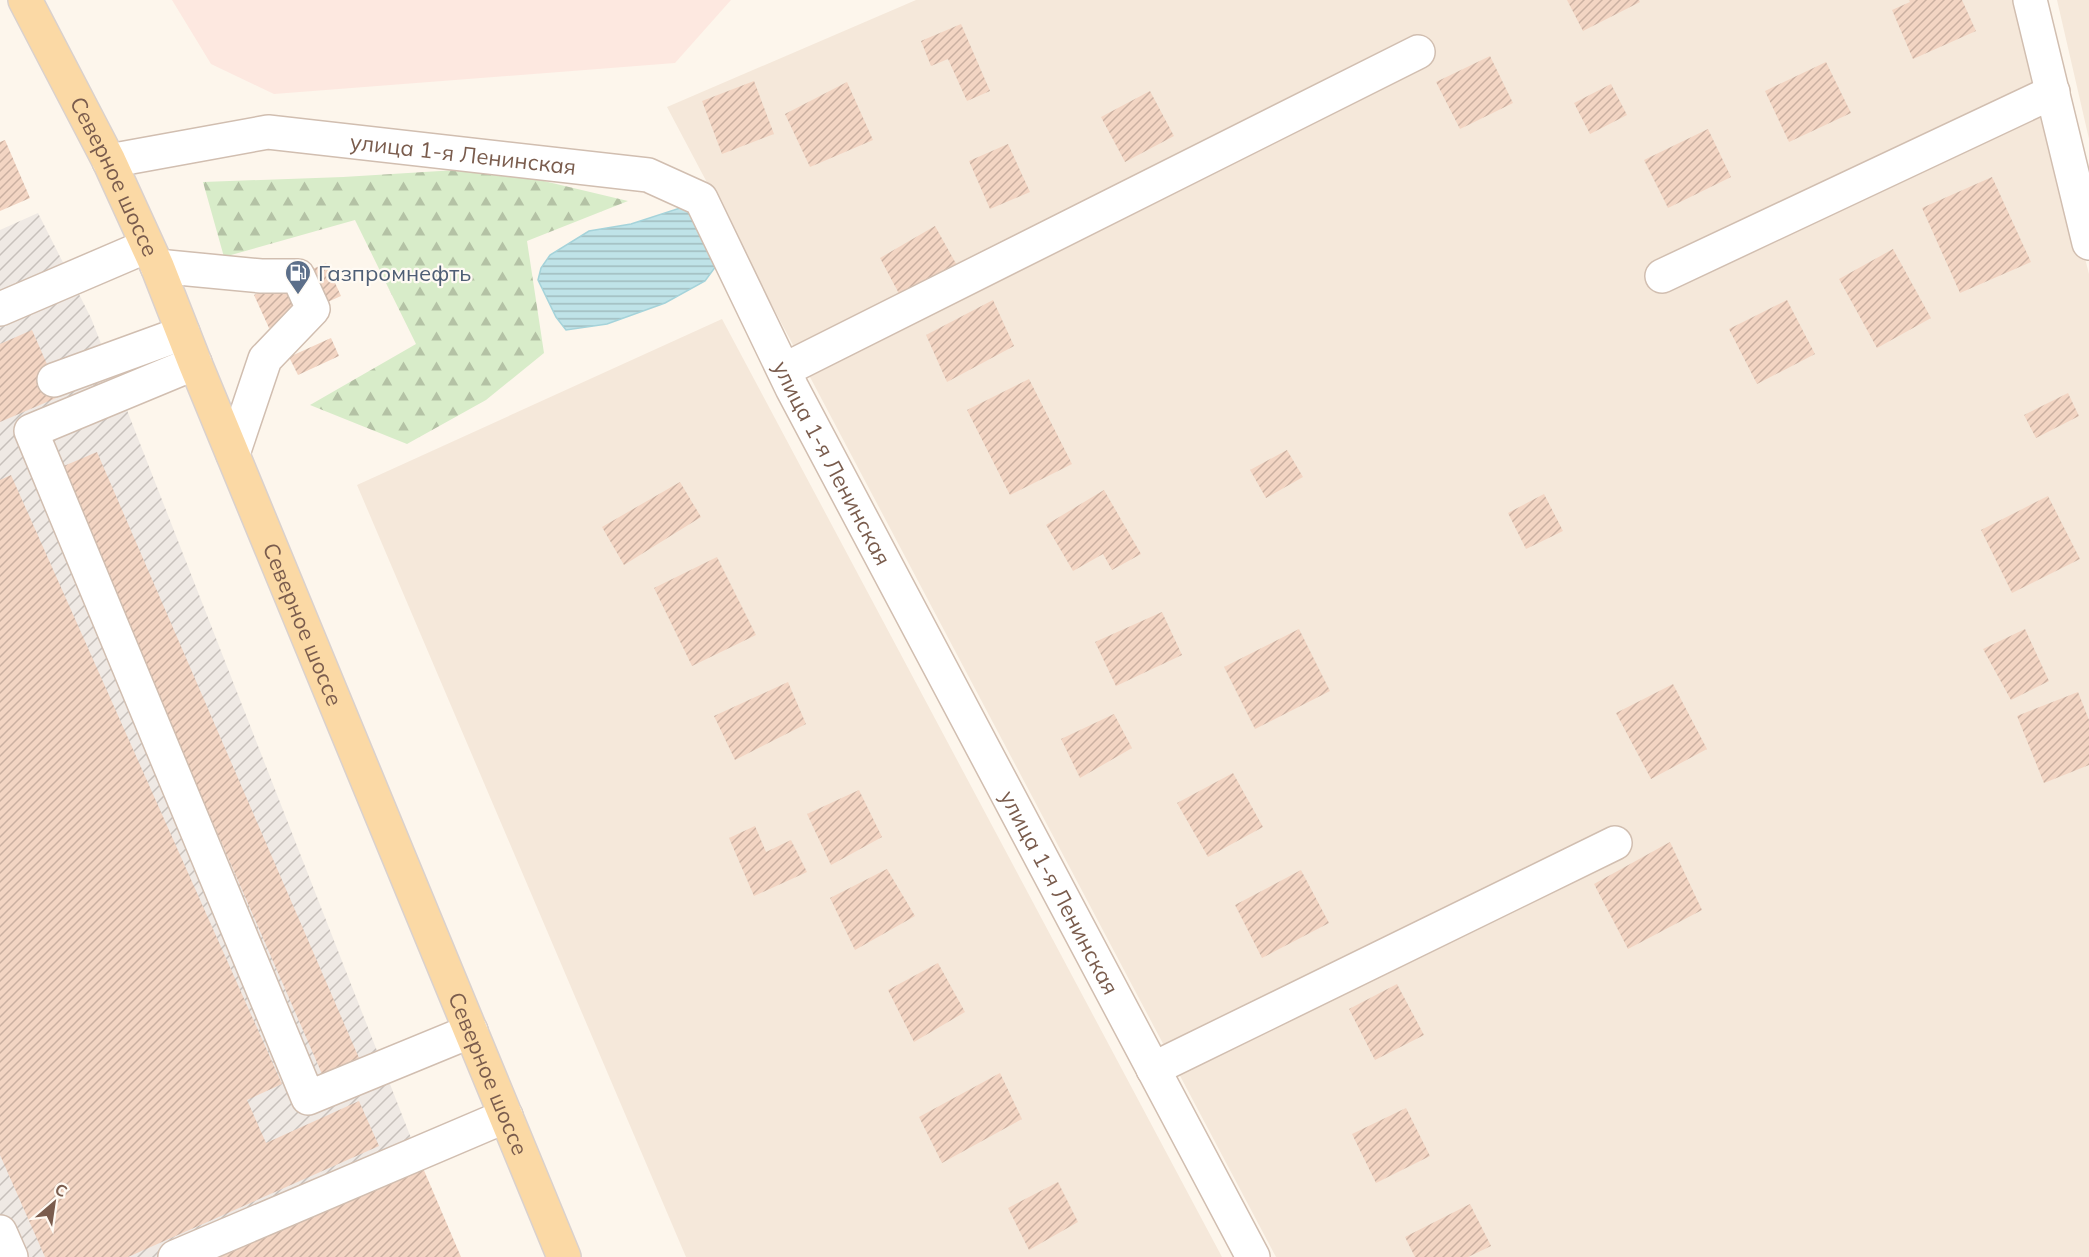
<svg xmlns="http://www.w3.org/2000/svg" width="2089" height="1257" font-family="Mulish,sans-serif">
<defs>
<pattern id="industrial-furrows" width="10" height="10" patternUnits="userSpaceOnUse" patternTransform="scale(1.5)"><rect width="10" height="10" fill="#efe9e4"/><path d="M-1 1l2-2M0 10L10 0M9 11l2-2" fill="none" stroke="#c7c0bb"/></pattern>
<pattern id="forest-firs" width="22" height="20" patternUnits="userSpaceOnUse" patternTransform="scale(1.5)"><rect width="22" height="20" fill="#d8ecc9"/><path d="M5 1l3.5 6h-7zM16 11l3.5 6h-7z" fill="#b4c2a5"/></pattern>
<pattern id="water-rules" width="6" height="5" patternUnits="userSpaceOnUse" patternTransform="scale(1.5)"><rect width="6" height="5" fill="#bfe3e8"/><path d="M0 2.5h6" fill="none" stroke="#a0bbbe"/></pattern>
<pattern id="building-hatch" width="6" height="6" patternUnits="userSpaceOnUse" patternTransform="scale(1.5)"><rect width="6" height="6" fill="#f3d5c3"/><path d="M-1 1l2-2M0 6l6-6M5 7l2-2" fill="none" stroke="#cab0a1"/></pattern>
</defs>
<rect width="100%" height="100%" fill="#fdf6ec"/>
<path fill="#f5e8da" d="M 916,0 L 2019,0 L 2089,274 L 2089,1257 L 1276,1257 L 667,107 Z
M 2057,0 L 2089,0 L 2089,139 Z
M 722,319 L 1222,1257 L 686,1257 L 357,485 Z"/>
<path fill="#fde8e0" d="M 172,0 L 731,0 L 675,63 L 274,94 L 211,64 Z"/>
<path fill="url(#industrial-furrows)" d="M 38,213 L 91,318 L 420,1161 L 196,1257 L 0,1257 L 0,230 Z"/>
<path fill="url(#forest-firs)" d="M 489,168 L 628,201 L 527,241 L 544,353 L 486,400 L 407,444 L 310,405 L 416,344 L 355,220 L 224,257 L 203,182 L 343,177 Z"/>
<path fill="url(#water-rules)" stroke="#a5d3da" stroke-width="1.5" d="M 683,207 L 695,218 L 719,262 L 705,281 L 665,303 L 607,324 L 566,330 L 556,317 L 538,280 L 541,268 L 550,255 L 589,231 L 631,224 Z"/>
<path fill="url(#building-hatch)" d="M 1567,0 L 1639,0 L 1640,2 L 1583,31 Z
M 1909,0 L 1962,0 L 1976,31 L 1913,59 L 1892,10 L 1910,2 Z
M 961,24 L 990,91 L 967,101 L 948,59 L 931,66 L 921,41 Z
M 1490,56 L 1513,103 L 1460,129 L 1436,82 Z
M 1826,62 L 1851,113 L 1789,142 L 1765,91 Z
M 754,81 L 774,134 L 722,154 L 702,101 Z
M 847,82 L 873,140 L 810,167 L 785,114 Z
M 1611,84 L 1627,115 L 1590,134 L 1574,103 Z
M 1150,91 L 1174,136 L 1125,162 L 1101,117 Z
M 1708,129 L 1731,177 L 1668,208 L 1644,160 Z
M 5,140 L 30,198 L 0,211 L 0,142 Z
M 1008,144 L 1030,192 L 990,209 L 969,161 Z
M 1992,177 L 2031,262 L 1960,293 L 1922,208 Z
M 935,226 L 959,269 L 904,303 L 880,258 Z
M 1893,249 L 1931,318 L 1877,348 L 1839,279 Z
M 326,263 L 341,296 L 269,328 L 254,295 Z
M 993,300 L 1014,346 L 947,382 L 926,335 Z
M 1787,300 L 1815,354 L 1757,384 L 1729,329 Z
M 32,330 L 61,396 L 0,422 L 0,344 Z
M 331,338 L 339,356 L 298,375 L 289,357 Z
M 1029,379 L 1072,464 L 1010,495 L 967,410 Z
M 2068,393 L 2079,416 L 2036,438 L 2024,415 Z
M 1287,450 L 1303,477 L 1266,498 L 1250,470 Z
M 97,452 L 359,1058 L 322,1074 L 59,468 Z
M 11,475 L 282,1084 L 247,1100 L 266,1143 L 359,1101 L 379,1146 L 128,1257 L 45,1257 L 0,1155 L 0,480 Z
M 680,482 L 701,517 L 624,565 L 602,527 Z
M 1104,490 L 1141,554 L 1112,570 L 1103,554 L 1073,571 L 1046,525 Z
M 1544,494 L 1563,531 L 1526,549 L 1508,513 Z
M 2048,496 L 2080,559 L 2012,593 L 1981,530 Z
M 717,557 L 756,635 L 692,666 L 654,588 Z
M 1162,612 L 1182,655 L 1116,686 L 1095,642 Z
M 1299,629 L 1330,691 L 1255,729 L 1224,667 Z
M 2025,629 L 2049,681 L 2011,700 L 1983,649 Z
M 788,682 L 806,724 L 735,760 L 714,716 Z
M 1673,684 L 1707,749 L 1651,779 L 1616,713 Z
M 2078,692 L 2089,720 L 2089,765 L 2044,783 L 2017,716 Z
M 1114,714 L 1132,748 L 1080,778 L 1061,739 Z
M 1233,773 L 1263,827 L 1208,857 L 1177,803 Z
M 859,790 L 882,837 L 831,865 L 807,814 Z
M 755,826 L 766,852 L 791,840 L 807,872 L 754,896 L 729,838 Z
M 1670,842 L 1702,910 L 1628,949 L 1594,884 Z
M 887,869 L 915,916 L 855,950 L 830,898 Z
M 1301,870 L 1329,923 L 1262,958 L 1235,905 Z
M 938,963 L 965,1012 L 914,1042 L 888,990 Z
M 1397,984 L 1424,1035 L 1375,1060 L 1349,1009 Z
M 1000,1073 L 1022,1119 L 942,1163 L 919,1117 Z
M 1406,1108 L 1430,1156 L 1376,1183 L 1352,1134 Z
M 420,1161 L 461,1257 L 197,1257 Z
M 1058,1182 L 1078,1222 L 1029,1250 L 1008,1208 Z
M 1470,1204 L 1491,1246 L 1468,1257 L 1415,1257 L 1405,1237 Z"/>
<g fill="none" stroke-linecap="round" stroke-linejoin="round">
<defs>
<g id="minor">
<path d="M 2030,0 L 2089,243"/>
<path id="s1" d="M 109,161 L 268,132 L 648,175 L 701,199 L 792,388 L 1253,1257"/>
<path d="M 157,266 L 261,276 L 298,276 L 313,309 L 265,359 L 233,454"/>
<path d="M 1662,276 L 2053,92"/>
<path d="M 0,309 L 147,246"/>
<path d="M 195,363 L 31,431 L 308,1098 L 471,1031"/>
<path d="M 784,370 L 1418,52"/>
<path d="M 54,380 L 183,333"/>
<path d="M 1153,1069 L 1615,843"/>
<path d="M 0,1232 L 11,1257"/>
<path d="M 175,1257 L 506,1116"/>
</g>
<g id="major">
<path id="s2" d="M 25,0 L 109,161 L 157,266 L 195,363 L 564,1257"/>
</g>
</defs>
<use href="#minor" stroke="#d1beb0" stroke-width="36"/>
<use href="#major" stroke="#dad1cd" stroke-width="36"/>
<use href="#minor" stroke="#fff" stroke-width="33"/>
<use href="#major" stroke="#fbd9a5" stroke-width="33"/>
</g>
<defs>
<symbol id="fuel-pin" viewBox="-11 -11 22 30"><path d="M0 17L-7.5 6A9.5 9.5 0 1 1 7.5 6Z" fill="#5c6f8a" stroke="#fffaf3"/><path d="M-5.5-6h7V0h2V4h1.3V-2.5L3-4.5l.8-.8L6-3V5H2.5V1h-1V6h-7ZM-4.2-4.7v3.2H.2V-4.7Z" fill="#fff"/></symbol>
</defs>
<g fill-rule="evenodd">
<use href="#fuel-pin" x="283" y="258" width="30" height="40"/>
</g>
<g text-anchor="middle" stroke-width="4.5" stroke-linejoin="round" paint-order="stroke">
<g font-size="22" fill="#7a5c4d" stroke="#fffaf3">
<text dy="8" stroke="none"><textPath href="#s1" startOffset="358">улица 1-я Ленинская</textPath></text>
<text dy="8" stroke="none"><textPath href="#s2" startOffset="198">Северное шоссе</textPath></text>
<text dy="8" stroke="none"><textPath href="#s1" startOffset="897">улица 1-я Ленинская</textPath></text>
<text dy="8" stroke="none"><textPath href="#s2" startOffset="684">Северное шоссе</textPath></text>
<text dy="8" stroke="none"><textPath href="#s1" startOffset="1383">улица 1-я Ленинская</textPath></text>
<text dy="8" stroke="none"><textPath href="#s2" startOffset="1170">Северное шоссе</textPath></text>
</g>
<g font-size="22" fill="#4e5e75" stroke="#fffaf3" text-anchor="start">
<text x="318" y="281">Газпромнефть</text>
</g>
</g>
<g transform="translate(54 1203) rotate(29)" stroke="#fffaf3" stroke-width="4.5" paint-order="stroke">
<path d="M0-4.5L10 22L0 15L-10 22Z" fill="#7a5c4d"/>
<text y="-9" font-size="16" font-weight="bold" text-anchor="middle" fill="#7a5c4d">С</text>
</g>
</svg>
